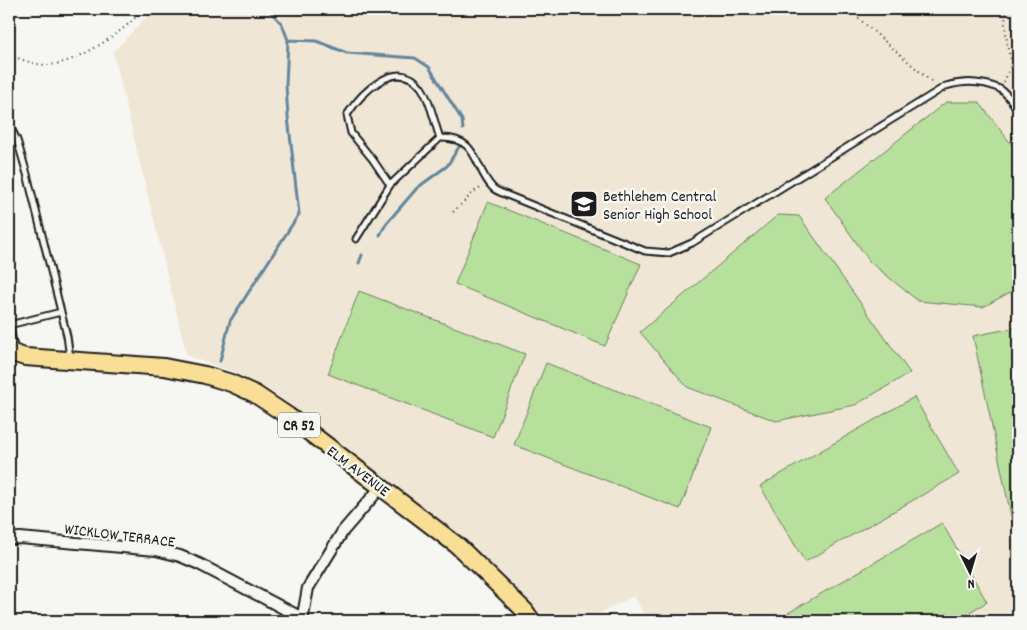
<svg xmlns="http://www.w3.org/2000/svg" width="1027" height="630" font-family="Dekko,sans-serif">
<rect width="100%" height="100%" fill="#f6f6f2"/>
<filter id="ink" filterUnits="userSpaceOnUse"><feTurbulence type="fractalNoise" baseFrequency=".02" numOctaves="2"/><feDisplacementMap in="SourceGraphic" scale="10" xChannelSelector="R" yChannelSelector="G"/><feConvolveMatrix kernelMatrix="1 2 1 2 8 2 1 2 1" color-interpolation-filters="sRGB"/></filter>
<g filter="url(#ink)">
<path fill="#f0e6d6" d="M 154,9 L 1018,9 L 1018,621 L 648,621 L 634,596 L 584,621 L 547,621 L 527,598 L 470,544 L 275,394 L 234,372 L 187,356 L 113,52 Z"/>
<path fill="#b7e09d" stroke="#6a7e5c" d="M 946,102 L 979,102 L 1018,153 L 1018,288 L 983,307 L 918,301 L 870,262 L 825,198 Z
M 488,202 L 641,264 L 605,346 L 455,284 Z
M 778,215 L 799,216 L 910,373 L 855,405 L 776,421 L 687,387 L 640,332 Z
M 359,291 L 525,354 L 493,437 L 328,374 Z
M 1018,327 L 1018,529 L 1014,530 L 973,336 Z
M 546,363 L 711,427 L 680,509 L 514,445 Z
M 914,397 L 959,474 L 805,562 L 760,486 Z
M 942,523 L 987,602 L 954,621 L 793,621 L 788,613 Z"/>
<g fill="none" stroke-linecap="round" stroke-linejoin="round">
<path stroke="#63869c" stroke-width="3" d="M 288,40 L 316,41 L 347,53 L 415,58 L 429,67 L 462,120 L 463,129
M 380,235 L 386,224 L 417,188 L 447,166 L 459,147
M 359,263 L 362,255
M 220,361 L 230,321 L 299,214 L 288,117 L 286,85 L 288,40 L 282,24 L 268,9"/>
<defs>
<path id="lane" d="M 9,124 L 17,140 L 27,174 L 67,336 L 70,358
M 440,138 C 480,137 473,168 493,188 C 496,191 502,193 507,195 L 645,251 L 669,253 L 692,243 L 946,86 C 963,81 983,81 1000,89 C 1007,93 1013,103 1018,110
M 356,239 L 390,185 L 373,160 L 351,133 L 347,115 C 361,93 397,56 421,87 C 431,101 434,122 440,138 L 390,185
M 9,324 L 15,351
M 9,325 L 61,312"/>
<path id="street" d="M 9,539 L 20,538 L 156,550 L 180,556 L 199,564 L 302,618
M 302,621 L 308,588 L 343,531 L 381,487"/>
<path id="primary" d="M 9,352 L 25,357 L 164,367 L 205,375 L 231,383 L 255,394 L 288,416 L 458,546 L 525,611 L 532,621"/>
</defs>
<use href="#lane" stroke="#1c1c1c" stroke-width="9"/>
<use href="#street" stroke="#1c1c1c" stroke-width="14"/>
<use href="#primary" stroke="#1c1c1c" stroke-width="20"/>
<path stroke="#1c1c1c" stroke-width="2" stroke-dasharray="1 4" stroke-linecap="butt" d="M 855,9 L 858,18 L 934,84
M 9,55 C 21,59 34,65 47,65 C 75,65 126,31 143,9
M 1004,82 L 1012,63 L 1008,50 L 1005,24 L 1006,9
M 453,212 L 476,190 L 481,188"/>
<use href="#lane" stroke="#f6f6f2" stroke-width="5"/>
<use href="#street" stroke="#f6f6f2" stroke-width="10"/>
<use href="#primary" stroke="#f9df96" stroke-width="16"/>
</g>
</g>
<defs>
<symbol id="school-square" viewBox="-11 -11 22 22"><rect x="-9" y="-9" width="18" height="18" rx="4" fill="#1c1c1c" stroke="#f6f6f2"/><path d="M0-5L7-2L0 1L-7-2ZM-4 1L0 2.5L4 1V4Q0 6-4 4Z" fill="#fff"/></symbol>
</defs>
<g fill-rule="evenodd">
<use href="#school-square" x="568" y="188" width="32" height="32"/>
</g>
<g text-anchor="middle" stroke-width="5" stroke-linejoin="round" paint-order="stroke">
<rect fill="#f6f6f2" stroke="#5d5d5c" stroke-width="1" x="278" y="412.5" width="42" height="25" rx="4"/>
<g font-size="15" font-weight="bold" fill="#1c1c1c">
<text x="299" y="430">CR 52</text>
</g>
<g font-size="16" fill="#1c1c1c" stroke="#f6f6f2" text-anchor="start">
<text x="603" y="201">Bethlehem Central<tspan x="603" dy="18">Senior High School</tspan></text>
</g>
<g font-size="16" fill="#1c1c1c" stroke="#f6f6f2">
<text transform="translate(359 470) rotate(37)" y="6">ELM AVENUE</text>
<text transform="translate(120 534) rotate(7)" y="6">WICKLOW TERRACE</text>
</g>
</g>
<rect width="1027" height="630" fill="none" stroke="#f6f6f2" stroke-width="30"/>
<rect x="15" y="15" width="997" height="600" fill="none" stroke="#1c1c1c" stroke-width="2" filter="url(#ink)"/>
<g transform="translate(970 572) rotate(175)" stroke="#f6f6f2" stroke-width="4" paint-order="stroke">
<path d="M0-4L9 19L0 12L-9 19Z" fill="#1c1c1c"/>
<text y="-8" font-size="14" font-weight="bold" text-anchor="middle" fill="#1c1c1c">N</text>
</g>
</svg>
